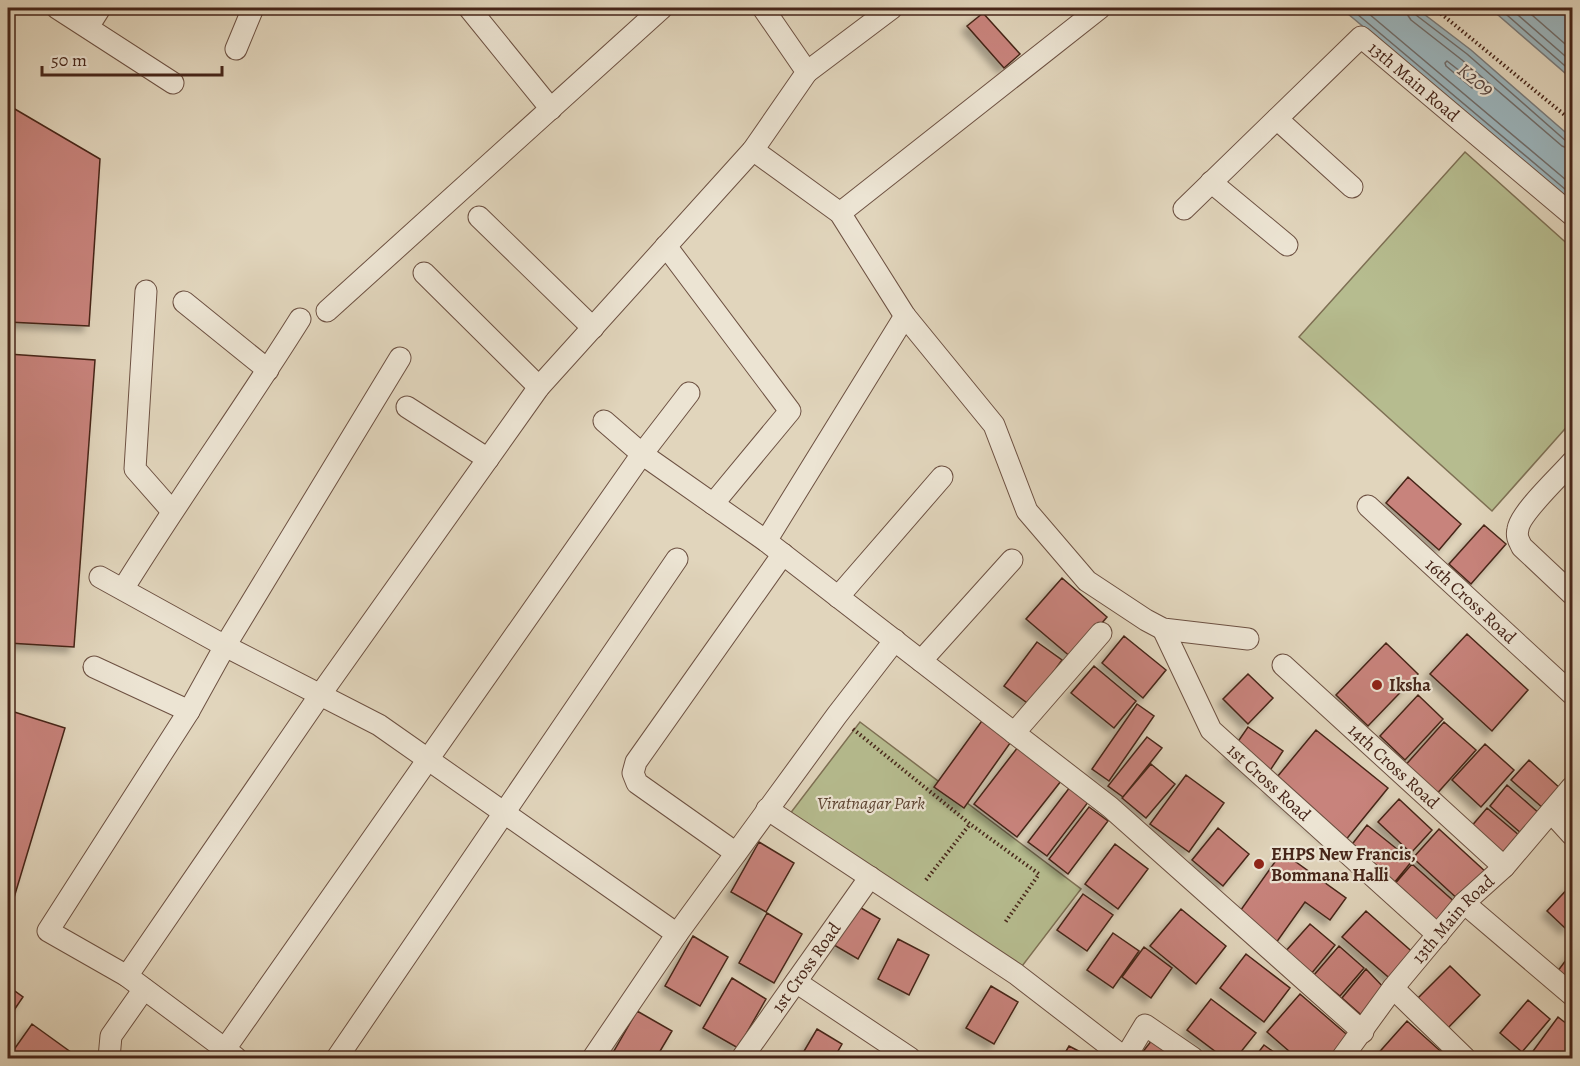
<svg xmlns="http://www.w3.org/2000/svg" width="1580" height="1066" font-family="Alegreya,serif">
<defs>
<filter id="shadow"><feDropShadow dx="-5.5" dy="5.5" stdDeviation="3" flood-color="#0004"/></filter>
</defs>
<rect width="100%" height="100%" fill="#e1d5bc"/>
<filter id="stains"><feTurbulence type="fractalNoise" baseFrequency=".00333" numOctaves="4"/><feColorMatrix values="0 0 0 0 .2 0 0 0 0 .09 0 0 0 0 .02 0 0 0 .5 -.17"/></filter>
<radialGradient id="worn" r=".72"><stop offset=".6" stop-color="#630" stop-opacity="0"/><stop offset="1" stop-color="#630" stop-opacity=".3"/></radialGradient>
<path fill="#b6bc8f" stroke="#7e7054" stroke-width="1.5" d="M 1465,152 L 1572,248 L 1572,421 L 1492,511 L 1299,337 Z
M 860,722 L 1081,889 L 1016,974 L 789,815 Z"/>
<path fill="#9bb5bd" stroke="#797b7b" stroke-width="1.5" d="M 1341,8 L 1416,8 L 1471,50 L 1572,138 L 1572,202 Z
M 1490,8 L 1572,8 L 1572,79 Z"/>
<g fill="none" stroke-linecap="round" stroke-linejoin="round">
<path stroke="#706d6b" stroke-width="1.5" d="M 1350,8 L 1572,195
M 1362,8 L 1572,185
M 1406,8 L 1407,14 L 1411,20 L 1462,60 L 1562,146 L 1572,150
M 1413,8 L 1416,15 L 1467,54 L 1566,141 L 1572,142
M 1499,8 L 1572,72
M 1510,8 L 1572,62
M 1524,8 L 1572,50
M 1447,61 L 1475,83 L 1476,87 L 1472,88 L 1446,66 L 1445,63 Z"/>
</g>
<path fill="#c8837c" stroke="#462519" stroke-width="1.5" filter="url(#shadow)" d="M 983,13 L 1020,54 L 1004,68 L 967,26 Z
M 8,105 L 100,159 L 89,326 L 8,322 Z
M 8,354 L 95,360 L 74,647 L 8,643 Z
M 1408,477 L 1461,524 L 1439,550 L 1386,503 Z
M 1484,525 L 1506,544 L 1471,584 L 1449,564 Z
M 1062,578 L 1107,617 L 1072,658 L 1026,619 Z
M 1467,634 L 1528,690 L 1492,731 L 1430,674 Z
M 1124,636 L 1166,670 L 1143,698 L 1102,663 Z
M 1037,642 L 1062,660 L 1030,705 L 1004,686 Z
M 1386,643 L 1418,674 L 1368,726 L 1336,695 Z
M 1094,666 L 1136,701 L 1114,728 L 1071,693 Z
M 1248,674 L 1273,698 L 1248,724 L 1223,699 Z
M 1418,695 L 1443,719 L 1405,760 L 1380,736 Z
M 1137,704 L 1154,716 L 1109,781 L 1092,769 Z
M 8,710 L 65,728 L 13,901 L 8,899 Z
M 984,718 L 1013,739 L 964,808 L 934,787 Z
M 1444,722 L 1476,750 L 1434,797 L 1402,769 Z
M 1248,727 L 1283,751 L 1263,781 L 1228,756 Z
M 1316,730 L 1388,788 L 1340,847 L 1268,788 Z
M 1147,737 L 1162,748 L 1123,797 L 1108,786 Z
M 1485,744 L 1514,770 L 1481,807 L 1452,780 Z
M 1018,747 L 1061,781 L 1017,837 L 974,804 Z
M 1529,760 L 1561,789 L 1544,809 L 1511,780 Z
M 1151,764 L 1175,784 L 1146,818 L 1122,798 Z
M 1186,775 L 1224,803 L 1189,852 L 1150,824 Z
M 1507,785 L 1540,814 L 1522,834 L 1490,806 Z
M 1070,787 L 1089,801 L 1047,856 L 1028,842 Z
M 1399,799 L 1432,830 L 1411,853 L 1378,822 Z
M 1089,807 L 1108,821 L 1068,874 L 1049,859 Z
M 1487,808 L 1520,836 L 1503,856 L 1470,828 Z
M 1367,825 L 1412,861 L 1394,883 L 1350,847 Z
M 1218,828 L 1249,854 L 1223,886 L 1192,860 Z
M 1439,829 L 1487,873 L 1461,902 L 1413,858 Z
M 759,842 L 794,863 L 766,912 L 731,892 Z
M 1115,844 L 1148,869 L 1118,909 L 1085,884 Z
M 1282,852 L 1346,898 L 1330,920 L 1305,902 L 1276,943 L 1238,914 Z
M 1412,864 L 1457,904 L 1438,926 L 1393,886 Z
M 1572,884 L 1572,922 L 1566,929 L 1547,911 Z
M 1083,894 L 1113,915 L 1087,951 L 1057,930 Z
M 856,905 L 880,919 L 858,959 L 834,945 Z
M 1181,909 L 1226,946 L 1196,984 L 1150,946 Z
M 1366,911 L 1417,956 L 1394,982 L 1342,937 Z
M 767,913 L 802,934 L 774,983 L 739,963 Z
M 1310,924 L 1335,945 L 1311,974 L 1285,952 Z
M 1113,933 L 1139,951 L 1113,988 L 1087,970 Z
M 693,936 L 728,957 L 700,1006 L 665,986 Z
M 898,939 L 929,955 L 909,995 L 878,979 Z
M 1339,946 L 1364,968 L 1340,996 L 1314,975 Z
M 1144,947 L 1172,968 L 1151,998 L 1122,977 Z
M 1572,952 L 1572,990 L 1554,976 Z
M 1246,954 L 1290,988 L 1264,1022 L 1220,988 Z
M 1450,966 L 1480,995 L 1447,1029 L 1417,999 Z
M 1366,969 L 1388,992 L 1367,1020 L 1342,998 Z
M 732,978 L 766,999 L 738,1048 L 703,1028 Z
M 8,986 L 23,997 L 8,1019 Z
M 991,986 L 1018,1002 L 994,1044 L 966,1028 Z
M 1300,994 L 1352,1039 L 1335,1058 L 1297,1058 L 1267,1032 Z
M 1211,999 L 1256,1033 L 1236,1058 L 1224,1058 L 1187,1030 Z
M 1528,1000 L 1550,1019 L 1522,1052 L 1500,1033 Z
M 637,1011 L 672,1031 L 656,1058 L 610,1058 Z
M 1558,1017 L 1572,1028 L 1572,1058 L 1528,1058 Z
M 1407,1021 L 1447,1057 L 1445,1058 L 1374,1058 Z
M 32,1024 L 79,1058 L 8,1058 Z
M 817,1029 L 842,1044 L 834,1058 L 800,1058 Z
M 1152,1040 L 1176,1058 L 1138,1058 Z
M 1264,1045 L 1282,1058 L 1254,1058 Z
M 1069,1046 L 1092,1058 L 1062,1058 Z"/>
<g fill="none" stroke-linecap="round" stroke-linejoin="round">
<defs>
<g id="minor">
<path d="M 57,8 L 173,83"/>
<path d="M 469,8 L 551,109"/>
<path d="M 88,27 L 100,8"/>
<path d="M 236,49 L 253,8"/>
<path d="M 807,72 L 892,8"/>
<path d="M 1277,119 L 1352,187"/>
<path d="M 753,150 L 840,213 L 905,316 L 994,425 L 1027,511 L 1087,581 L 1146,620 L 1163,629 L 1248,639"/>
<path d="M 1211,182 L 1287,245"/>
<path id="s1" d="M 1184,209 L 1361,37 L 1572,215"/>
<path d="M 840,213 L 1100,8"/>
<path d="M 479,217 L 593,328"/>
<path d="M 666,246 L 790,411 L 713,504"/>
<path d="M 424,273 L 539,387"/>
<path d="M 146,291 L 135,469 L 172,511"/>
<path d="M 184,302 L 268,370"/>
<path d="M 327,311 L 662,8"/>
<path d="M 407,407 L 488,459"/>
<path d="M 604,421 L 642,454 L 689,393"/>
<path d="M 1572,462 C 1560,476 1520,513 1518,529 C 1516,537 1519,541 1522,547 L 1572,594"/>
<path id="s2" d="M 1368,506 L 1572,694"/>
<path d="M 766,541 L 905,316"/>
<path d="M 100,577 L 225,646 L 379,725 L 677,934 L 593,1058"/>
<path d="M 123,589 C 180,497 243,410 300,319"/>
<path d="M 838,597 L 942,477"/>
<path id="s3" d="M 1163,629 L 1211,730 L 1438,935"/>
<path d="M 921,661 L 1012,560"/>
<path id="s4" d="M 1283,665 L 1504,867"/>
<path d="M 94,667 L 189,711"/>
<path d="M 1014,733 L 1101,633"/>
<path d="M 767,809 L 1016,974 L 1125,1058 L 1145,1025 L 1193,1058"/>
<path d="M 1551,812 L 1572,835"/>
<path d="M 736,853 L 637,783 L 633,773 L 636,762 L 783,554"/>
<path d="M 1464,903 L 1572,995"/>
<path d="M 677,934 L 837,715 L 895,640"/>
<path d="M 127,976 L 48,931 L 189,711 L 225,646 L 400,358"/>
<path d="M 796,982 L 910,1058"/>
<path d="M 1393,988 L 1465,1058"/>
<path d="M 225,1049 L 127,976 L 320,695 L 539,387 L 753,150 L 807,72 L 763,8"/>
<path d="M 109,1058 L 111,1036 L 144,989"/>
<path d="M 236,1058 L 225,1049 L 642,454 L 766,541 L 1110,807 L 1363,1032"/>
<path d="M 337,1058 L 677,559"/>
<path id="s5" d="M 742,1058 L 870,877"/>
<path id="s6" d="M 1342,1058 L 1393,988 L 1464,903 L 1504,867 L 1572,787"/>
</g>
</defs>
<use href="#minor" stroke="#6d5142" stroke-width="23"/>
<path stroke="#462519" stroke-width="4" stroke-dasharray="1.5 3" stroke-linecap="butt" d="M 1434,8 L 1572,121
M 853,729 L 970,824 L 1039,874 L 1004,924
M 926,880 L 970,824"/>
<use href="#minor" stroke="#ece4d3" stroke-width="21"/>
</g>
<g fill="#8f2418" stroke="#ece4d3" stroke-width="2">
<circle cx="1377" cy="685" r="6"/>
<circle cx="1259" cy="864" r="6"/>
</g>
<g text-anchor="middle" stroke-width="4.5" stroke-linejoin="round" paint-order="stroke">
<g font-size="18" fill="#462519" stroke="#ece4d3">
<text dy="6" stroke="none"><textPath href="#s1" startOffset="316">13th Main Road</textPath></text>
<text dy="6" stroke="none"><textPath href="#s2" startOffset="140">16th Cross Road</textPath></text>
<text dy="6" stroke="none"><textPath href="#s4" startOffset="150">14th Cross Road</textPath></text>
<text dy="6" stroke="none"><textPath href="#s3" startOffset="190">1st Cross Road</textPath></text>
<text dy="6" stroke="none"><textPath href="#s6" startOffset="178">13th Main Road</textPath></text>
<text dy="6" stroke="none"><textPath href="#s5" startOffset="111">1st Cross Road</textPath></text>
</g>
<g font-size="18" font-weight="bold" fill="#462519" stroke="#ece4d3" text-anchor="start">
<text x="1389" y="691">Iksha</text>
<text x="1271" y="860">EHPS New Francis,<tspan x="1271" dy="21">Bommana Halli</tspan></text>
</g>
<g font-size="18" font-style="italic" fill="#5c4331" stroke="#ece4d3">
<text x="871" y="809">Viratnagar Park</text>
</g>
<g font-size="20" font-style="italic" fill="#5b4942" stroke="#ece4d3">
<text transform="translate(1476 79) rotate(38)" y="7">K209</text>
</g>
</g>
<rect width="1580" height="1066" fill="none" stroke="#e1d5bc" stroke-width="30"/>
<rect x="9" y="9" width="1562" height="1048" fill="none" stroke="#462519" stroke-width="3"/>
<rect x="15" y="15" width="1550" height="1036" fill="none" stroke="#462519" stroke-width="1.5"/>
<path d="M42 66v9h180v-9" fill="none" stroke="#462519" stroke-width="3"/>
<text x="51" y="66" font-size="18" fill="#462519" stroke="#ece4d3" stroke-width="4.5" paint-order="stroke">50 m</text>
<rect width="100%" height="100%" filter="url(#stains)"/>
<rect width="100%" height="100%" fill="url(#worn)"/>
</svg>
